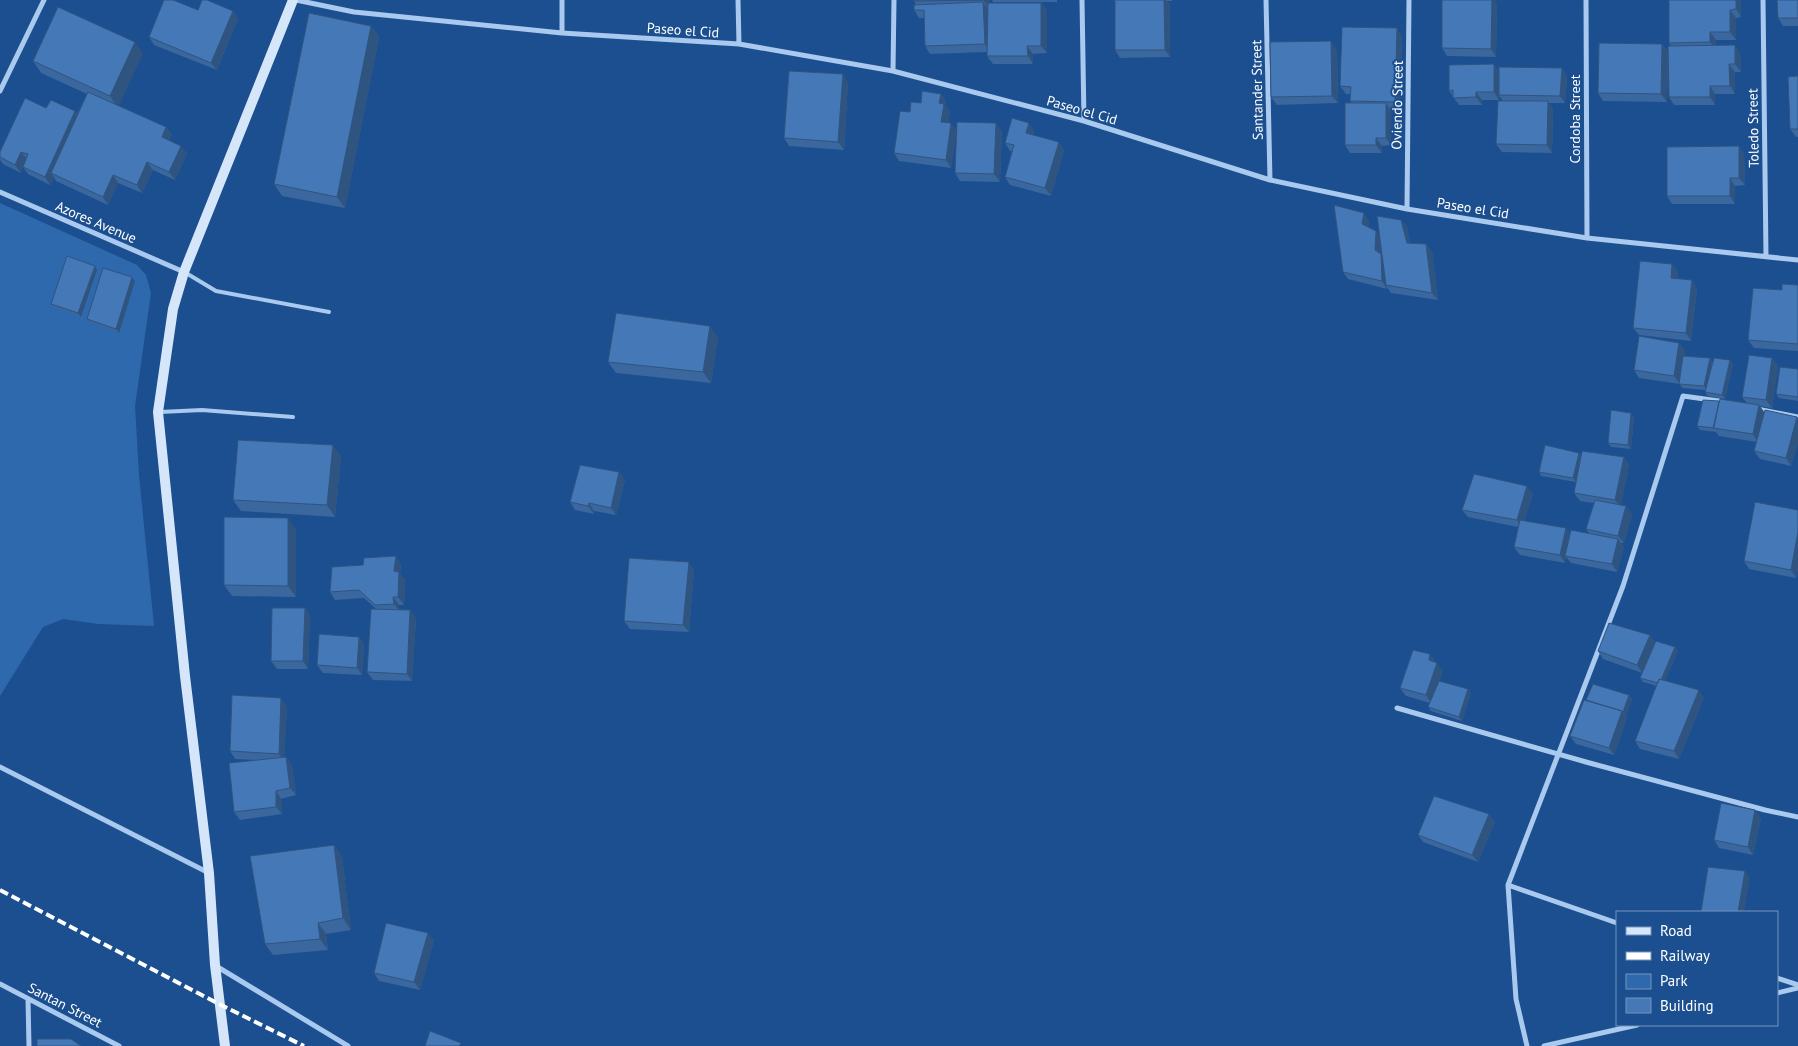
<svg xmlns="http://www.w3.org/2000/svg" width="1798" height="1046" font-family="'PT Sans',sans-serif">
<rect width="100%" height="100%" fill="#1b4f8f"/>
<path fill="#2e69ad" d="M 0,203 L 137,265 L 146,275 L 151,293 L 135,406 L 139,475 L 154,626 L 98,624 L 63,619 L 43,627 L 0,696 Z"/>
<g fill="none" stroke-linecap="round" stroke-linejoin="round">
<path stroke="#a9c9ee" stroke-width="4" d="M 186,273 L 216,291 L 329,312
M 160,412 L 202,410 L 293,417"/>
<path stroke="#a9c9ee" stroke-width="5" d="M 296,0 L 354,12 L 562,33 L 739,44 L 893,71 L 1084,121 L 1270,180 L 1407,209 L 1587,238 L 1798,260
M 562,0 L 562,33
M 738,0 L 739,44
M 1082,0 L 1084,121
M 1266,0 L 1270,180
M 1586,0 L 1587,238
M 1763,0 L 1766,256
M 893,71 L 894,0
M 0,91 L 44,0
M 0,192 L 184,272
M 1407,209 L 1409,0
M 1757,409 L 1798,417
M 1397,708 L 1586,762 L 1765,810 L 1798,817
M 0,767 L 209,873
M 1508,885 L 1617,923
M 216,966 L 348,1046
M 1777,978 L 1798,985
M 0,984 L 119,1046
M 1777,993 L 1798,988
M 28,999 L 29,1046
M 1527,1046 L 1516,999 L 1508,885 L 1623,586 L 1683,396 L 1719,401
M 1544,1046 L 1637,1025"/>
<path stroke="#d6e6fa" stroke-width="10" d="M 225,1046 L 215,965 L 209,873 L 185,676 L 158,412 L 173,309 L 184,272 L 293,0"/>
<path stroke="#fff" stroke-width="4" stroke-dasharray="9 4" stroke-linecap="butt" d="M 0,890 L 221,1005 L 304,1046"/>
</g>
<path fill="#3a679d" d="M 989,0 L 989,3 L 1041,3 L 1047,10 L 1047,53 L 1033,54 L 1033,64 L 993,64 L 987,56 L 987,52 L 930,54 L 925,46 L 924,18 L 919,18 L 914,10 L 916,5 L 914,1 Z
M 992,0 L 1057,0 L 1057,2 L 993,2 Z
M 1113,0 L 1172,0 L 1172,1 L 1167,1 L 1170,5 L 1170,57 L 1120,58 L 1115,50 L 1115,1 Z
M 1669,0 L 1741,0 L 1741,17 L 1736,18 L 1736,40 L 1716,40 L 1716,46 L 1740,53 L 1741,72 L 1735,72 L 1735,94 L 1715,94 L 1715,105 L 1674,105 L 1669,97 L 1671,46 L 1669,43 Z
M 1798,0 L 1798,26 L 1783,26 L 1778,18 Z
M 1497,3 L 1496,57 L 1447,56 L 1442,48 Z
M 233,11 L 238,19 L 217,70 L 154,45 L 149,37 Z
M 371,26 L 379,37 L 345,208 L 282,196 L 274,184 Z
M 1402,36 L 1400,109 L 1390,109 L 1391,111 L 1391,145 L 1382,146 L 1382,153 L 1350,153 L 1345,145 L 1352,103 L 1350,101 L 1350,94 L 1346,94 L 1340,86 Z
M 1662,44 L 1668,52 L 1667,102 L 1603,101 L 1598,93 Z
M 1337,49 L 1338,103 L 1277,105 L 1271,97 Z
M 143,53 L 118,106 L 166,127 L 172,135 L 169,140 L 187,153 L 175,180 L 153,170 L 142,193 L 118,183 L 108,205 L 56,181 L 54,177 L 50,185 L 28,174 L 23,167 L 21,173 L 3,164 L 0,160 L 0,152 L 46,108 L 75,111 L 77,114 L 87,94 L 41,73 L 33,61 Z
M 1562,68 L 1567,76 L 1565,103 L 1549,103 L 1553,109 L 1552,153 L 1502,152 L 1496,144 L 1503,101 L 1499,96 L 1499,100 L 1482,100 L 1482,105 L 1459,105 L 1449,91 L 1499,71 Z
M 1798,76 L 1798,137 L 1796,137 L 1790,129 Z
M 848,82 L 844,150 L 789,146 L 784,138 Z
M 941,94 L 946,102 L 945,105 L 950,112 L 948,123 L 956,131 L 1002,131 L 1000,182 L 960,181 L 955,173 L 956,134 L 951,168 L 899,161 L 894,153 L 910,112 L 921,103 Z
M 1034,131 L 1033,135 L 1064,150 L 1051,196 L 1010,185 L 1005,177 L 1012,151 L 1010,151 L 1005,143 Z
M 1744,154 L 1745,185 L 1735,186 L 1735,204 L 1672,204 L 1667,196 Z
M 1401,220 L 1407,227 L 1410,243 L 1426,244 L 1432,252 L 1438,300 L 1391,293 L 1387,287 L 1387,289 L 1348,279 L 1343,272 L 1369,221 L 1368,227 L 1376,231 L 1380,236 Z
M 1672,264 L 1678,272 L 1677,279 L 1697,288 L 1691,341 L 1639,335 L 1633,328 Z
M 95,266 L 97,270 L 81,317 L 54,308 L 51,304 Z
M 135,281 L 119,333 L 90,323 L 87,319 Z
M 1798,285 L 1798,351 L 1754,348 L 1748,340 L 1782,290 Z
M 718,337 L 711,383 L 616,373 L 608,362 Z
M 1679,343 L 1685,351 L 1684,356 L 1710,358 L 1712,362 L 1730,360 L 1733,364 L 1725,399 L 1708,396 L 1705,392 L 1705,390 L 1682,388 L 1680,384 L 1639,378 L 1634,370 Z
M 1772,358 L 1778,366 L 1772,408 L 1760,406 L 1764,413 L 1797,417 L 1798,418 L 1798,442 L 1791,466 L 1760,459 L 1754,451 L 1757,442 L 1719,436 L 1716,432 L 1700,430 L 1697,426 L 1747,403 L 1742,397 Z
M 1798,369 L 1798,401 L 1779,398 L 1776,394 Z
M 1634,417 L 1631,449 L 1611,447 L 1608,443 Z
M 1579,453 L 1581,456 L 1624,457 L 1629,465 L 1621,505 L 1626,506 L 1632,514 L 1624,543 L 1621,543 L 1624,547 L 1617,572 L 1571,563 L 1566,557 L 1565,563 L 1520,555 L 1514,547 L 1518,527 L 1468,517 L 1462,510 L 1533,494 L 1524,521 L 1566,528 L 1570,534 L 1589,533 L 1586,529 L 1594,503 L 1580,501 L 1574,493 L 1576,482 L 1541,476 L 1539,472 Z
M 341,456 L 335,517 L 241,511 L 233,500 Z
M 619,472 L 625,480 L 616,515 L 594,511 L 594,514 L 575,510 L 570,502 Z
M 1798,510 L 1798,568 L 1796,578 L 1749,569 L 1744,561 Z
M 296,530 L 296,597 L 232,596 L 224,585 Z
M 401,564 L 400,574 L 405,580 L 404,605 L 399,605 L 399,609 L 416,618 L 412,681 L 373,680 L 367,672 L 376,609 L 364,598 L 335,600 L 330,592 Z
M 694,570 L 689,632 L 630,629 L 624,621 Z
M 305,608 L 310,616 L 308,669 L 277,669 L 271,661 Z
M 1650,635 L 1655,643 L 1675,647 L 1678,651 L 1665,681 L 1704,698 L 1679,759 L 1640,749 L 1635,741 L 1657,686 L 1643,682 L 1640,678 L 1642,673 L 1603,659 L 1598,651 Z
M 359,637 L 364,644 L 362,675 L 323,673 L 317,665 Z
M 1435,662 L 1443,671 L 1439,681 L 1468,689 L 1471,693 L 1462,721 L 1431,711 L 1428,707 L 1430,703 L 1406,696 L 1400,688 L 1436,662 Z
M 1629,695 L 1632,699 L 1626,716 L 1625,716 L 1627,718 L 1614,755 L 1576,744 L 1570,736 L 1586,700 Z
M 287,706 L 284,757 L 286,757 L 292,765 L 296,795 L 281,799 L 282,814 L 240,820 L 234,812 L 257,760 L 235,759 L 230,751 Z
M 1755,810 L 1761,818 L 1753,855 L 1719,848 L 1714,840 Z
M 1489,814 L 1495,822 L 1478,862 L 1423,842 L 1418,835 Z
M 334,845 L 342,857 L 351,930 L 326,934 L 328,950 L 273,955 L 265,944 Z
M 434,940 L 420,990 L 379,981 L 374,973 Z"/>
<path fill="#305480" d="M 983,0 L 989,0 L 989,8 Z
M 1164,0 L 1166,0 L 1170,5 L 1170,57 L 1165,50 Z
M 1492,0 L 1495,0 L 1497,3 L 1496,57 L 1491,49 Z
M 1736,0 L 1741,0 L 1741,17 L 1736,9 Z
M 983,2 L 989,10 L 990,52 L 985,44 Z
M 1041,3 L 1047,10 L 1047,53 L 1041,46 Z
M 1730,10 L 1736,18 L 1736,40 L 1730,32 Z
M 233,11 L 238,19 L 217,70 L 211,63 Z
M 371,26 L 379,37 L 345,208 L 337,197 Z
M 1397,28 L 1402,36 L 1400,109 L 1395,102 Z
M 1710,32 L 1716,40 L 1716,50 L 1710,42 Z
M 1331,41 L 1337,49 L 1338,103 L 1332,96 Z
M 135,42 L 143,53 L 118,108 L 110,96 Z
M 1662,44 L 1668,52 L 1667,102 L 1661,94 Z
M 1735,45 L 1740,53 L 1741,72 L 1735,64 Z
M 1027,46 L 1033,54 L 1033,64 L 1028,56 Z
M 1494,64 L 1500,72 L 1499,100 L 1494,92 Z
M 1729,64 L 1735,72 L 1735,94 L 1730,86 Z
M 1562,68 L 1567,76 L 1565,103 L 1560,96 Z
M 843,74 L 848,82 L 844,150 L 838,142 Z
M 1710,86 L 1715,94 L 1715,105 L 1710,97 Z
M 1476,92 L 1482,100 L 1482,105 L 1476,97 Z
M 941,94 L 946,102 L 945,105 L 950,112 L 947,130 L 941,122 L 939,103 Z
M 1548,101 L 1553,109 L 1552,153 L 1547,145 Z
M 1386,103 L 1391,111 L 1391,145 L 1386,138 Z
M 75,111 L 81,119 L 51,173 L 54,177 L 50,185 L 45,177 Z
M 951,123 L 957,131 L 951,168 L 946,160 Z
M 996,123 L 1002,131 L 1000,182 L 994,174 Z
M 1029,123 L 1034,131 L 1031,140 L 1026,133 Z
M 166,127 L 172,135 L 167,145 L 162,137 Z
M 1376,138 L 1382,146 L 1382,153 L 1376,145 Z
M 1059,142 L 1064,150 L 1051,196 L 1045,188 Z
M 181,146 L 187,153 L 175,180 L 169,172 Z
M 1739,146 L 1744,154 L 1745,185 L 1739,178 Z
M 21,152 L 27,159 L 21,173 L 15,165 Z
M 147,162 L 153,170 L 142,193 L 137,185 Z
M 113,175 L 118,183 L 108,205 L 103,197 Z
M 1730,178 L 1735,186 L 1735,204 L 1730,196 Z
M 1364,213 L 1369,221 L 1367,232 L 1362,224 Z
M 1401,220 L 1407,227 L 1412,250 L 1407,243 Z
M 1376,231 L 1382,239 L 1381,254 L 1386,262 L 1386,285 L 1387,287 L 1387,289 L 1382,281 L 1375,250 Z
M 1426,244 L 1432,252 L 1438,300 L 1432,293 Z
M 1672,264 L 1678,272 L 1677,286 L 1671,278 Z
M 95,266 L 97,270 L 81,317 L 78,313 Z
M 132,277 L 135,281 L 119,333 L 116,329 Z
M 1692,280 L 1697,288 L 1691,341 L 1686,333 Z
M 710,326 L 718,337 L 711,383 L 703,372 Z
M 1679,343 L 1685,351 L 1680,384 L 1674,376 Z
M 1710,358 L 1712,362 L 1707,390 L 1704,386 Z
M 1772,358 L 1778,366 L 1772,408 L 1766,400 Z
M 1730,360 L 1733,364 L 1725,399 L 1722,395 Z
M 1759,405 L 1765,413 L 1758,442 L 1753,434 Z
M 1631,413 L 1634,417 L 1631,449 L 1628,445 Z
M 1797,417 L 1798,418 L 1798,442 L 1791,466 L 1786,458 Z
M 333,445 L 341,456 L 335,517 L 327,505 Z
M 1579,453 L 1582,457 L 1576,482 L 1573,478 Z
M 1624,457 L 1629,465 L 1621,508 L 1615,500 Z
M 619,472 L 625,480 L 616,515 L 611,508 Z
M 1527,486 L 1533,494 L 1522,528 L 1517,520 Z
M 589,503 L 594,511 L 594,514 L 588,506 Z
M 1626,506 L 1632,514 L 1624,543 L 1618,536 Z
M 288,518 L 296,530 L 296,597 L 288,586 Z
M 1566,528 L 1571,536 L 1565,556 L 1566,557 L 1565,563 L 1560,555 Z
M 1798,532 L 1798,568 L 1796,578 L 1791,570 Z
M 1618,539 L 1624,547 L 1617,572 L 1612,564 Z
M 396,556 L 401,564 L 400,574 L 405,580 L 404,605 L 398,597 L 394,571 Z
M 689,562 L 694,570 L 689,632 L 683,625 Z
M 393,597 L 399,605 L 400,612 L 394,604 Z
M 305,608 L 310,616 L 308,669 L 303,661 Z
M 410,610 L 416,618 L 412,681 L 407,674 Z
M 1650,635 L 1655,643 L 1642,673 L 1637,665 Z
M 359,637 L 364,644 L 362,675 L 357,668 Z
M 1675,647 L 1678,651 L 1662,688 L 1660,684 Z
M 1430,654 L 1436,662 L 1434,667 L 1429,660 Z
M 1437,663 L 1443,671 L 1431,703 L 1426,695 Z
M 1468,689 L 1471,693 L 1462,721 L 1459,717 Z
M 1699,690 L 1704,698 L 1679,759 L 1674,751 Z
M 1629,695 L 1632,699 L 1626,716 L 1623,712 Z
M 281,698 L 287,706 L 284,761 L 279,754 Z
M 1622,711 L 1627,718 L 1614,755 L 1609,748 Z
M 286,757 L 292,765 L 296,795 L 290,788 Z
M 276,791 L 281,799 L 282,814 L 276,807 Z
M 1755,810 L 1761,818 L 1753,855 L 1748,847 Z
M 1489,814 L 1495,822 L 1478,862 L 1472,855 Z
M 334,845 L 342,857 L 351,930 L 343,918 Z
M 1745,871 L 1750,878 L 1744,912 L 1738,912 Z
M 318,923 L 326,934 L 328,950 L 320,939 Z
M 428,933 L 434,940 L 420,990 L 414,982 Z"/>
<path fill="#4478b7" stroke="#305480" d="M 164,0 L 173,0 L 198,10 L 202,0 L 207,0 L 233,11 L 211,63 L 149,37 Z
M 914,0 L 983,0 L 914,1 Z
M 1115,0 L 1164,0 L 1165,50 L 1115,50 Z
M 1442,0 L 1492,0 L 1491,49 L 1442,48 Z
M 1669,0 L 1736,0 L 1736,9 L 1730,10 L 1730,32 L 1710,32 L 1710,42 L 1669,43 Z
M 1777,0 L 1798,0 L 1798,18 L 1778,18 Z
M 983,2 L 985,44 L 925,46 L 924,10 L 914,10 L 914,5 Z
M 988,3 L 1041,3 L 1041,46 L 1027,46 L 1028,56 L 987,56 Z
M 58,7 L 135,42 L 110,96 L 33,61 Z
M 309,13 L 371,26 L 337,197 L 274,184 Z
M 1342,27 L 1397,28 L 1395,102 L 1350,101 L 1351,87 L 1340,86 Z
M 1331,41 L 1332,96 L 1271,97 L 1270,42 Z
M 1599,43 L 1662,44 L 1661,94 L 1598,93 Z
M 1735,45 L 1735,64 L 1729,64 L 1730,86 L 1710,86 L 1710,97 L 1669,97 L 1668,46 Z
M 1494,64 L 1494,92 L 1476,92 L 1476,97 L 1453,98 L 1453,90 L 1449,91 L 1449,65 Z
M 1499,67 L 1562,68 L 1560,96 L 1499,95 Z
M 789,71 L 843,74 L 838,142 L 784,138 Z
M 1798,76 L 1798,129 L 1790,129 L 1788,77 Z
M 922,91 L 941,94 L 939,103 L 944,104 L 941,122 L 951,123 L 946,160 L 894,153 L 900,111 L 910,112 L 911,102 L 921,103 Z
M 88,92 L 166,127 L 162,137 L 181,146 L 169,172 L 147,162 L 137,185 L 113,175 L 103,197 L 51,173 Z
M 25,98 L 46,108 L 51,100 L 75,111 L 45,177 L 23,167 L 28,154 L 21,152 L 15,165 L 0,157 L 0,152 Z
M 1498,101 L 1548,101 L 1547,145 L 1496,144 Z
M 1345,103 L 1386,103 L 1386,138 L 1376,138 L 1376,145 L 1345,145 Z
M 1012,118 L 1029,123 L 1026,133 L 1059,142 L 1045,188 L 1005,177 L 1014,145 L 1005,143 Z
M 957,122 L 996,123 L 994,174 L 955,173 Z
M 1739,146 L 1739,178 L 1730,178 L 1730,196 L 1667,196 L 1667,147 Z
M 1334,205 L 1364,213 L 1362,224 L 1376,231 L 1375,250 L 1381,254 L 1382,281 L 1343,272 Z
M 1377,216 L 1401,220 L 1407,243 L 1426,244 L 1432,293 L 1386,285 Z
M 67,256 L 95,266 L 78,313 L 51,304 Z
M 1640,261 L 1672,264 L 1671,278 L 1692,280 L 1686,333 L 1633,328 Z
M 103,268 L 132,277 L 116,329 L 87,319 Z
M 1782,284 L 1798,285 L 1798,344 L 1748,340 L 1753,288 L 1782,290 Z
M 616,313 L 710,326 L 703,372 L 608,362 Z
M 1639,336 L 1679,343 L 1674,376 L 1634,370 Z
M 1749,355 L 1772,358 L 1766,400 L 1742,397 Z
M 1683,356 L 1710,358 L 1704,386 L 1679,384 Z
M 1714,358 L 1730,360 L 1722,395 L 1705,392 Z
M 1780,367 L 1798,369 L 1798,397 L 1776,394 Z
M 1720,399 L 1759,405 L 1753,434 L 1713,428 Z
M 1703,400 L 1719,401 L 1714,428 L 1697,426 Z
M 1611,410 L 1631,413 L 1628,445 L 1608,443 Z
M 1765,410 L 1797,417 L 1786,458 L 1754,451 Z
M 238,440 L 333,445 L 327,505 L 233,500 Z
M 1545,445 L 1579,453 L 1573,478 L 1539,472 Z
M 1582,451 L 1624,457 L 1615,500 L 1574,493 Z
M 580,465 L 619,472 L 611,508 L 589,503 L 588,506 L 570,502 Z
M 1474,474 L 1527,486 L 1517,520 L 1462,510 Z
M 1595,500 L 1626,506 L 1618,536 L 1586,529 Z
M 1755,502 L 1798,510 L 1798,532 L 1791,570 L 1744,561 Z
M 224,517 L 288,518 L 288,586 L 224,585 Z
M 1520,520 L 1566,528 L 1560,555 L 1514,547 Z
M 1571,530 L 1618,539 L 1612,564 L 1565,556 Z
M 396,556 L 394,571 L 399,572 L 398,597 L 393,597 L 394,604 L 375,605 L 359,590 L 330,592 L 332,567 L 363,565 L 364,558 Z
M 629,558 L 689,562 L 683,625 L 624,621 Z
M 272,608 L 305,608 L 303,661 L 271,661 Z
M 371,609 L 410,610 L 407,674 L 367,672 Z
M 1609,623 L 1650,635 L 1637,665 L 1598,651 Z
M 319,634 L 359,637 L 357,668 L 317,665 Z
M 1656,641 L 1675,647 L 1661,680 L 1659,679 L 1658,683 L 1640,678 Z
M 1413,650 L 1430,654 L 1429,660 L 1437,663 L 1426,695 L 1400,688 Z
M 1659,679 L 1699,690 L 1674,751 L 1635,741 Z
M 1439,681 L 1468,689 L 1459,717 L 1428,707 Z
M 1593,684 L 1629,695 L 1623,712 L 1622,711 L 1586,700 Z
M 232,695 L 281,698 L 279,754 L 230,751 Z
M 1584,700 L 1622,711 L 1609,748 L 1570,736 Z
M 286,757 L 290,788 L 276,791 L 276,807 L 234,812 L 229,763 Z
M 1434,796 L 1489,814 L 1472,855 L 1418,835 Z
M 1721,803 L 1755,810 L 1748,847 L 1714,840 Z
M 334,845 L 343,918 L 318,923 L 320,939 L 265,944 L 250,856 Z
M 1708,867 L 1745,871 L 1738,912 L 1701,912 Z
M 386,923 L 428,933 L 414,982 L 374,973 Z
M 430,1031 L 461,1043 L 459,1046 L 425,1046 Z
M 37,1039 L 71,1039 L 81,1046 L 37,1046 Z"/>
<g text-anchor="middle" stroke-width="4" stroke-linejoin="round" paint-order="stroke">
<g font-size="14" fill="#fff" stroke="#1b4f8f">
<text transform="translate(683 30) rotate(4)" y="5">Paseo el Cid</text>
<text transform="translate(1257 90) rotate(-91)" y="5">Santander Street</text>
<text transform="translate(1397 105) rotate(-89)" y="5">Oviendo Street</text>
<text transform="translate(1082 110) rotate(16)" y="5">Paseo el Cid</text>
<text transform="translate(1575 119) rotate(-90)" y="5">Cordoba Street</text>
<text transform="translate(1753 128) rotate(-91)" y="5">Toledo Street</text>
<text transform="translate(1473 208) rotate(9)" y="5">Paseo el Cid</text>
<text transform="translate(96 222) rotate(23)" y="5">Azores Avenue</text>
<text transform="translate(65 1005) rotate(27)" y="5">Santan Street</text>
</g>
</g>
<rect x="1616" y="911" width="162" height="115" fill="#1b4f8f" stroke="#7695bc"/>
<rect x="1626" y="927" width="25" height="8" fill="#d6e6fa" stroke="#7695bc"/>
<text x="1660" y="936" font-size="15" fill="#ffffff">Road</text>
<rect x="1626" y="952" width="25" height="8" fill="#ffffff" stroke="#7695bc"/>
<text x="1660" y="961" font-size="15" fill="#ffffff">Railway</text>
<rect x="1626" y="974" width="25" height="15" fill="#2e69ad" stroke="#7695bc"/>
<text x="1660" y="986" font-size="15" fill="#ffffff">Park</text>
<rect x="1626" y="998" width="25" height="15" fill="#4478b7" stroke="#7695bc"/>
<text x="1660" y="1011" font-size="15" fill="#ffffff">Building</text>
</svg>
